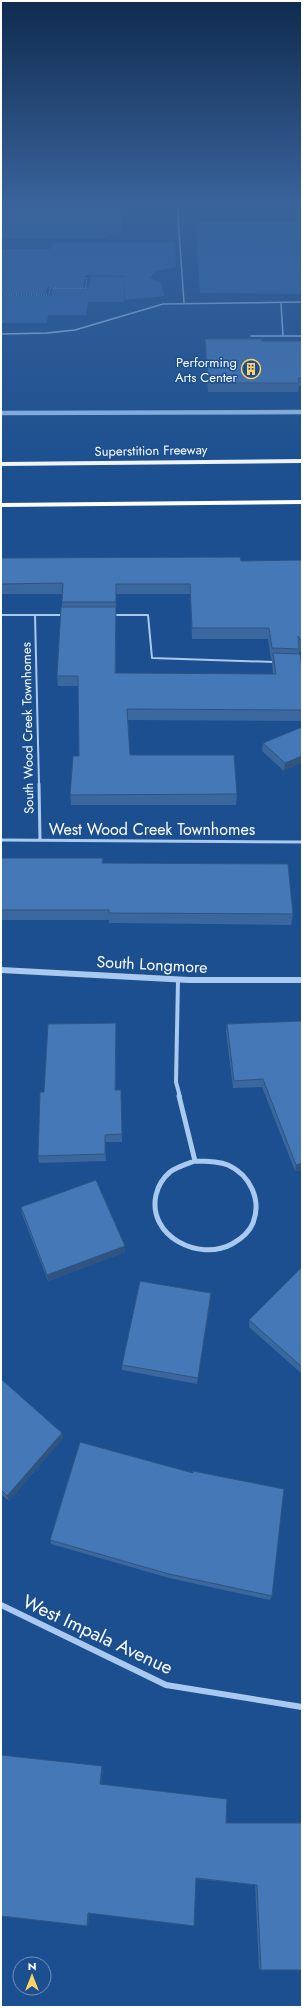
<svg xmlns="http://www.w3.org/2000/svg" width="303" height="2008" font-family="Jost,sans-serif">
<rect width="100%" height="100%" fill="#1b4f8f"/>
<path fill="#2e69ad" d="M 1,203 L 123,203 L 121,230 L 103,238 L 1,238 Z
M 195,222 L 302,222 L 302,294 L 200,293 Z
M 175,242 L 176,267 L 155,271 L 150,278 L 161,283 L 164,296 L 125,300 L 125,276 L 86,275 L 83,287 L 47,287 L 46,294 L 1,294 L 2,249 L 51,249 L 53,243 Z
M 91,276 L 125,277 L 124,302 L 88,302 L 86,315 L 48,315 L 47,323 L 1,323 L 1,296 L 51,296 L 53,288 L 89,288 Z"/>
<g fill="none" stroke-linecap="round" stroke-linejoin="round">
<path stroke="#9cc4f0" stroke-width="4.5" d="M 1,413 L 302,412"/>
<path stroke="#a9c9ee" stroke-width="1" stroke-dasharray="1 1.5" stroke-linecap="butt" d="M 1,295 L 49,295 L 50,288 L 86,288 L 87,277"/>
<path stroke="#a9c9ee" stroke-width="1.5" d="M 177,203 L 184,303
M 1,334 L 47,333 L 75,330 L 163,304 L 302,302
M 251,336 L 283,336 L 281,303
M 283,336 L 302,336"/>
<path stroke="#a9c9ee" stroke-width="2" d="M 1,615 L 63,615
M 35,615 L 39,785
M 113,615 L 148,615 L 152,658 L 274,662"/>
<path stroke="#a9c9ee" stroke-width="3" d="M 39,784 L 40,840
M 1,840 L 302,842"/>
<path stroke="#a9c9ee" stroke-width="4" d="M 178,980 L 176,1082 L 180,1097"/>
<path stroke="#a9c9ee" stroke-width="5" d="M 179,1096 L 195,1161
M 195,1161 C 206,1161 218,1161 228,1165 C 250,1175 262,1200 253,1223 C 249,1233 241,1239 232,1244 C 199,1262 147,1236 156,1195 C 158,1186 163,1178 170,1172 C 177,1167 187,1164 195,1161 Z"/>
<path stroke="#a9c9ee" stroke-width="6" d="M 1,1605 L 166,1685 L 302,1707"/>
<path stroke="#a9c9ee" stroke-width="6" d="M 1,970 L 189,980 L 302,980"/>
<path fill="#fff" fill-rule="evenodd" d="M 302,459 L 302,463 L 1,466 L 1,462 Z
M 302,500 L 302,504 L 1,507 L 1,503 Z"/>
</g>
<path fill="#3a679d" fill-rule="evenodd" d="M 227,203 L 261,203 L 260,208 L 227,208 Z
M 205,339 L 262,341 L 302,341 L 302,386 L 299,386 L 298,392 L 208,392 L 205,347 Z
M 1,558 L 241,561 L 302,560 L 302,654 L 299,650 L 299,654 L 302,668 L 302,721 L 128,720 L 130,755 L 237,794 L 236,805 L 71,805 L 70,795 L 79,756 L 79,686 L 58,686 L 57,676 L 62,607 L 62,594 L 1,594 ZM 116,594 L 190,594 L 192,639 L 268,639 L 271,659 L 272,659 L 272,664 L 273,674 L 116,673 Z
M 302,727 L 284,771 L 262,751 L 263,743 Z
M 1,858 L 103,858 L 103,863 L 293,914 L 291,925 L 109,923 L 109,920 L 1,920 Z
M 302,1021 L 302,1170 L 295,1171 L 262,1087 L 233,1088 L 226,1031 L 227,1024 Z
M 116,1030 L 116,1090 L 121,1090 L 122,1142 L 105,1142 L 106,1161 L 39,1163 L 38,1156 L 44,1092 Z
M 21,1207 L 125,1246 L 125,1252 L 48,1281 L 22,1214 Z
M 302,1267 L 302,1374 L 249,1327 L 249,1320 Z
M 211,1293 L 197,1384 L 122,1370 L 122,1365 Z
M 1,1379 L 62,1433 L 63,1438 L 9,1501 L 1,1494 Z
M 50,1540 L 272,1596 L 270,1600 L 169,1578 L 51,1544 Z
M 103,1768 L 101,1784 L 226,1823 L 302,1823 L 261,1970 L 259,1969 L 255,1885 L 196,1879 L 89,1913 L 88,1926 L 1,1916 Z"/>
<path fill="#305480" d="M 302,756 L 302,763 L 284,771 L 285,763 Z
M 302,1163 L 302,1170 L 295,1171 L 296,1165 Z
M 125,1246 L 125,1252 L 48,1281 L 47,1275 Z
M 211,1293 L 211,1299 L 197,1384 L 198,1378 Z
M 62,1433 L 63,1438 L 9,1501 L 7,1496 Z
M 102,1766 L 103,1768 L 101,1786 L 100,1784 Z
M 88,1913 L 89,1913 L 88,1926 L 87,1926 Z"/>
<path fill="#4478b7" stroke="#305480" d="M 205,339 L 262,339 L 262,341 L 302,341 L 302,378 L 298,378 L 299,383 L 208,383 Z
M 240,557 L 241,561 L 302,560 L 302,642 L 298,636 L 299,649 L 272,648 L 269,628 L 192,628 L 190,584 L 116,584 L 116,602 L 62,602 L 63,583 L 1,584 L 1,558 Z
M 61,607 L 116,607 L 115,673 L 276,674 L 273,653 L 300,654 L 302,668 L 302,710 L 127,709 L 130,755 L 234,755 L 237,794 L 70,795 L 73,756 L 79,756 L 78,676 L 57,676 Z
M 302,727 L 302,756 L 285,763 L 263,743 Z
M 1,858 L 103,858 L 102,863 L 288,864 L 293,914 L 109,913 L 109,910 L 1,910 Z
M 302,1021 L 302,1163 L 296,1165 L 263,1079 L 234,1081 L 227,1024 Z
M 116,1023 L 115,1090 L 121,1090 L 122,1134 L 105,1135 L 105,1154 L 38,1156 L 40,1092 L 44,1092 L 48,1024 Z
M 96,1180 L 125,1246 L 47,1275 L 21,1207 Z
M 302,1267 L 302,1367 L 249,1320 Z
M 140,1281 L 211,1293 L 198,1378 L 122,1365 Z
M 1,1379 L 62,1433 L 7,1496 L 1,1490 Z
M 80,1442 L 193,1473 L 193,1471 L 284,1489 L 272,1596 L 169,1574 L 50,1540 Z
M 1,1755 L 102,1766 L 100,1784 L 227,1799 L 226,1823 L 302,1823 L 302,1970 L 261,1970 L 257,1885 L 196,1878 L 194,1926 L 88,1913 L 87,1926 L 1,1916 Z"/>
<linearGradient id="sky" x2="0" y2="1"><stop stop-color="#0f2b4f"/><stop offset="0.42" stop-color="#39639b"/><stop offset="1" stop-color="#39639b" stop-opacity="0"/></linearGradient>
<rect width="303" height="484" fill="url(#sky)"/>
<defs>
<symbol id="building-ring" viewBox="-11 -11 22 22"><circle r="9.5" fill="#1b4f8f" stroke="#ffd166" stroke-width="1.5"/><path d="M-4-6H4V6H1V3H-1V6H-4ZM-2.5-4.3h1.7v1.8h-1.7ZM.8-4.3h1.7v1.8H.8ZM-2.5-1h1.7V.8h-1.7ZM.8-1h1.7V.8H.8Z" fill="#ffd166"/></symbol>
</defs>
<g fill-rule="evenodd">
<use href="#building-ring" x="240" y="358" width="22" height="22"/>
</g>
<g text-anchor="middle" stroke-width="3" stroke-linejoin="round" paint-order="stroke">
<g font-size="13" fill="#fff" stroke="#1b4f8f" text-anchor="end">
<text x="237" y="367">Performing<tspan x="237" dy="15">Arts Center</tspan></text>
</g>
<g font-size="13" fill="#fff" stroke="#1b4f8f">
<text transform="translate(151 450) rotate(-1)" y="5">Superstition Freeway</text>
<text transform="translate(27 728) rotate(-91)" y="5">South Wood Creek Townhomes</text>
</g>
<g font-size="16" fill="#fff" stroke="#1b4f8f">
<text x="152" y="835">West Wood Creek Townhomes</text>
<text transform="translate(152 964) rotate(3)" y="6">South Longmore</text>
</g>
<g font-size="19" fill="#fff" stroke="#1b4f8f">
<text transform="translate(98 1634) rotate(25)" y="7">West Impala Avenue</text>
</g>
</g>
<rect width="303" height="2008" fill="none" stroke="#ffffff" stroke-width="4"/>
<g transform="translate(32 1976)"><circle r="19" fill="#1b4f8f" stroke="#7695bc"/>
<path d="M0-3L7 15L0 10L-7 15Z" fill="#ffd166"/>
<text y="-6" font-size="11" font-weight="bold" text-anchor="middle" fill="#ffffff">N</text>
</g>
</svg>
